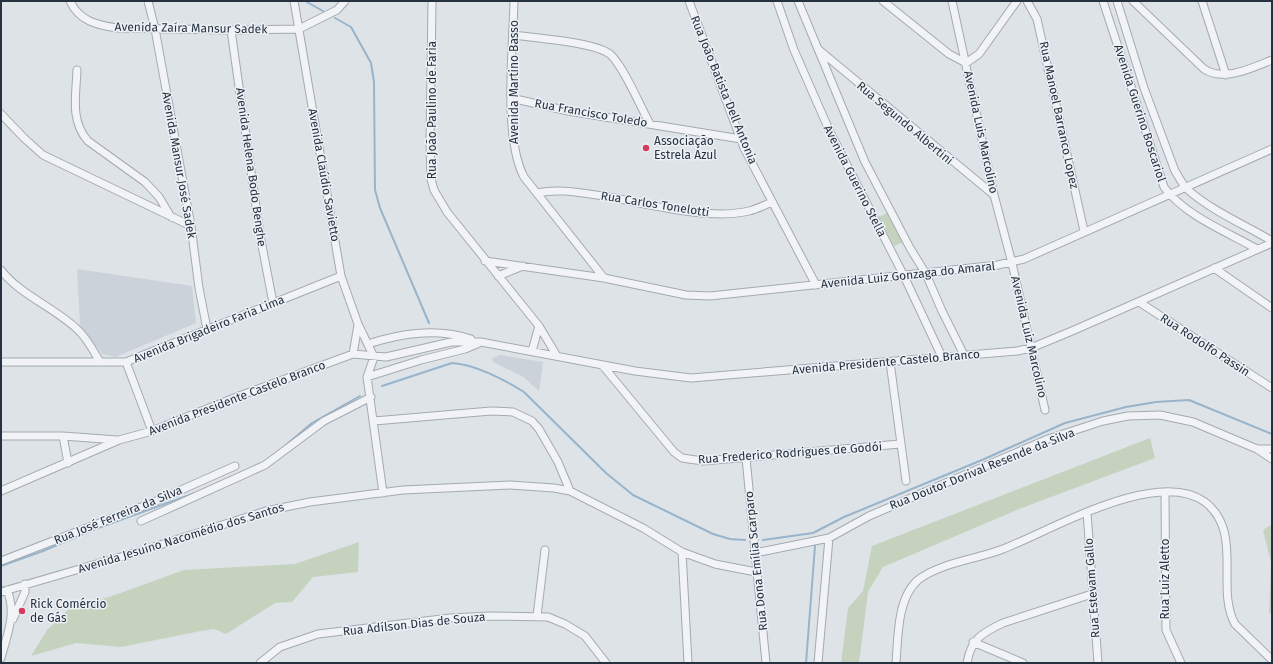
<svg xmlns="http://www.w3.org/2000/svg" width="1273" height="664" font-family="'Fira Sans',sans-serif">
<rect width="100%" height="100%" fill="#dee3e8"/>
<path fill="#ccd2da" d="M 77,269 L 192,286 L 196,323 L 116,357 L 102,354 L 80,325 Z
M 500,355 L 543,362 L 539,391 L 522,376 L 493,362 L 492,358 Z"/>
<path fill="#c5d3be" d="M 889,212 L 904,242 L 894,246 L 879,217 Z
M 1150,438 L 1155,458 L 1019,509 L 883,567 L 868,592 L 859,663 L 841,663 L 848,608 L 863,591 L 872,546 Z
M 1272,524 L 1272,614 L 1269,613 L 1271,563 L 1263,530 Z
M 359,542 L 358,572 L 313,577 L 292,602 L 275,603 L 226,634 L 214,629 L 201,631 L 121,647 L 76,643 L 31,656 L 47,630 L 69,609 L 115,595 L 184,570 L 295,564 Z"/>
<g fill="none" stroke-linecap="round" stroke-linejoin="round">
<path stroke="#97b4ca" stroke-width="2" d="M 305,1 L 323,11
M 335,18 L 351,27 L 371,63 L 374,82 L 375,190 L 380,208 L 429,323
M 382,386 L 452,363 C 474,364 505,380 524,392 L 606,473 L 633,495 L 713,534 L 730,539 L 745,540
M 286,445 L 312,423 L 360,396
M 763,540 L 813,533 L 844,517 L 982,460 L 1065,423 L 1126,407 L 1156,402 L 1189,400 L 1272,434
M 1,566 L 43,551 L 90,531 L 195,493
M 806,663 L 815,546"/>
<defs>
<path id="minor" d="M 70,1 C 79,21 97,25 117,28 L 231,30 L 299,29 L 337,10 L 345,1
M 148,1 L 155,29 L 191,226 L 199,288 L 207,329
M 294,1 L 341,276 L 358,324 L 374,357 L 367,377 L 383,493
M 432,1 L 430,142 L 431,179 L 434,190 L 447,212 L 539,326 L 557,356
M 514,1 C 513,48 503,137 524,177 L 604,278
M 689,1 L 744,148 L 816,285
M 777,1 L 794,50 L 830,132 L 904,276 L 942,357
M 798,1 L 865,162 L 910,248 L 926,274 L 942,311 L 964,355
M 883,1 L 949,54 L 966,63 L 979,54 L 1017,1
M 952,1 L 994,195 L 1012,263 L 1045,410
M 1027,1 L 1037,19 L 1084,231
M 1103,1 L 1164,187 C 1184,215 1227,232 1257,249
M 1117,1 L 1144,88 L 1175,171 C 1179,177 1182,184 1187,189 C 1210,210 1245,225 1272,241
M 1133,1 L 1204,69 C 1224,82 1252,68 1272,60
M 1202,1 L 1226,75
M 231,30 L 260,235 L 273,303
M 513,35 C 534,38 597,42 611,55 C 625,69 640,106 650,124
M 819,50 L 994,195
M 77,70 C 76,95 70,121 88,141 L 145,182 L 159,197 L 171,217
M 511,98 L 568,111 L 741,139
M 1,114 L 24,138 L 43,155 L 191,226
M 537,193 C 559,188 582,193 603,196 C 645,203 709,221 749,211 C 757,209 765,205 772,202
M 485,261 L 604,278 L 686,295 L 710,296 L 998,265 L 1024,259 L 1272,149
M 1214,268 L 1272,308
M 1,270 C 19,294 55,308 77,329 C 87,338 93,350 100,362
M 498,276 L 523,266
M 1139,302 L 1272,388
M 368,344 C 402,333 436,328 471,339
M 532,351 L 539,326
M 353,354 L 358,325
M 1,362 L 126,362 L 341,276
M 126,362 L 152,431
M 890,362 L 906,481
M 603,366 L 674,452 L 682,458 L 703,461 L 900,444
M 367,377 L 421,360 L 465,349 L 479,343
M 374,421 L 491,411 L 513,412 L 532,421 L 539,429 L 558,462 L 570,491
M 1,436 L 63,436 L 117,440
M 63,436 L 68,463
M 1258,449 L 1272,449
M 746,458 L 766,663
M 1,491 L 119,440 L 152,431 L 239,396 L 353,354 L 386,357 L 451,342 L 481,342 L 635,371 L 691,378 L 1017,351 L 1031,348 L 1072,331 L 1272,243
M 1165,492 L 1166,630 L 1181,663
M 1087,512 L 1098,663
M 141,521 L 265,465 L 324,421 L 371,397
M 682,552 L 688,663
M 755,553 L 829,538 L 869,516 L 1048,439 L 1103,421 L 1128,416 L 1160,415 L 1193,422 L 1257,449 L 1272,459
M 1,561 L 154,502 L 235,466
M 1,592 L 141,551 L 266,511 L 310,502 L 403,490 L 510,485 L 554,488 L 570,491 L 643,528 L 682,552 L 715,564 L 756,572
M 537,616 L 545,550
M 13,619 L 25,592 L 25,584
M 973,642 L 1023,663
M 1,658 C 7,635 17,613 7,590
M 260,663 L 280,647 L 318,634 L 450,618 L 490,616 L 548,617 L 565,624 L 585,636 L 606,663
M 818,663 L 829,538
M 896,663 C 898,638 897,598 918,580 C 939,563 978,559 1003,549 C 1050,531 1157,467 1205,502 C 1244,532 1215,588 1235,624 L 1272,660
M 967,663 C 971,639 982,633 1003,623 L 1092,594"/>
</defs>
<use href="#minor" stroke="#a3aab2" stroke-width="9"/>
<use href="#minor" stroke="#f1f3f6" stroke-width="7"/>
</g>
<g fill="#d43b5f" stroke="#edf1f6" stroke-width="1.5">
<circle cx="646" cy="148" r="4"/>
<circle cx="22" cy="611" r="4"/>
</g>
<g text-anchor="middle" stroke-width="3" stroke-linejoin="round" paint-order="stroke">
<g font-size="12" fill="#263240" stroke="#edf1f6">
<text transform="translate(191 28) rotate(1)" y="4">Avenida Zaíra Mansur Sadek</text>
<text transform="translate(514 82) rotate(-90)" y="4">Avenida Martino Basso</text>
<text transform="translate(724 90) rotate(68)" y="4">Rua João Batista Dell Antonia</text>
<text transform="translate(432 110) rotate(-90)" y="4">Rua João Paulino de Faria</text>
<text transform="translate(591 113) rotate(10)" y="4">Rua Francisco Toledo</text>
<text transform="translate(1140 113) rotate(72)" y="4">Avenida Guerino Boscariol</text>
<text transform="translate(1059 115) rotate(78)" y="4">Rua Manoel Barranco Lopez</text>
<text transform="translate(905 123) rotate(40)" y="4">Rua Segundo Albertini</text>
<text transform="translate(981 132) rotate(78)" y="4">Avenida Luis Marcolino</text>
<text transform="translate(179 165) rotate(80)" y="4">Avenida Mansur José Sadek</text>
<text transform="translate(251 167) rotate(82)" y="4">Avenida Helena Bodo Benghe</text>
<text transform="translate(324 175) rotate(80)" y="4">Avenida Claúdio Savietto</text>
<text transform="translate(855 181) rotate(63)" y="4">Avenida Guerino Stella</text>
<text transform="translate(655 204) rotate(9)" y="4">Rua Carlos Tonelotti</text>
<text transform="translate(908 275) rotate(-6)" y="4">Avenida Luiz Gonzaga do Amaral</text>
<text transform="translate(209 329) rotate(-22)" y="4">Avenida Brigadeiro Faria Lima</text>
<text transform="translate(1029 337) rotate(77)" y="4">Avenida Luiz Marcolino</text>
<text transform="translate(1205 345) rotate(33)" y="4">Rua Rodolfo Passin</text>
<text transform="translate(886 362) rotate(-5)" y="4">Avenida Presidente Castelo Branco</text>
<text transform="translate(237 398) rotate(-21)" y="4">Avenida Presidente Castelo Branco</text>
<text transform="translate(790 453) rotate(-4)" y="4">Rua Frederico Rodrigues de Godói</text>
<text transform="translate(982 469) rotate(-22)" y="4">Rua Doutor Dorival Resende da Silva</text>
<text transform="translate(118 515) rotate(-22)" y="4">Rua José Ferreira da Silva</text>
<text transform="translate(181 538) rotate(-17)" y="4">Avenida Jesuíno Nacomédio dos Santos</text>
<text transform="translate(756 561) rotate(-96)" y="4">Rua Dona Emília Scarparo</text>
<text transform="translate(1165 579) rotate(-90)" y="4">Rua Luiz Aletto</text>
<text transform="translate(1092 588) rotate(-94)" y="4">Rua Estevam Gallo</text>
<text transform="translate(414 624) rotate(-6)" y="4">Rua Adílson Dias de Souza</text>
</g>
<g font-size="12" fill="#263240" stroke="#edf1f6" text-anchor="start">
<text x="654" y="145">Associação<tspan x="654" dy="14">Estrela Azul</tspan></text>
<text x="30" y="608">Rick Comércio<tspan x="30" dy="14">de Gás</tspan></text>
</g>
</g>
<rect width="1273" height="664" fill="none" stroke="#263240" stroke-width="4"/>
</svg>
